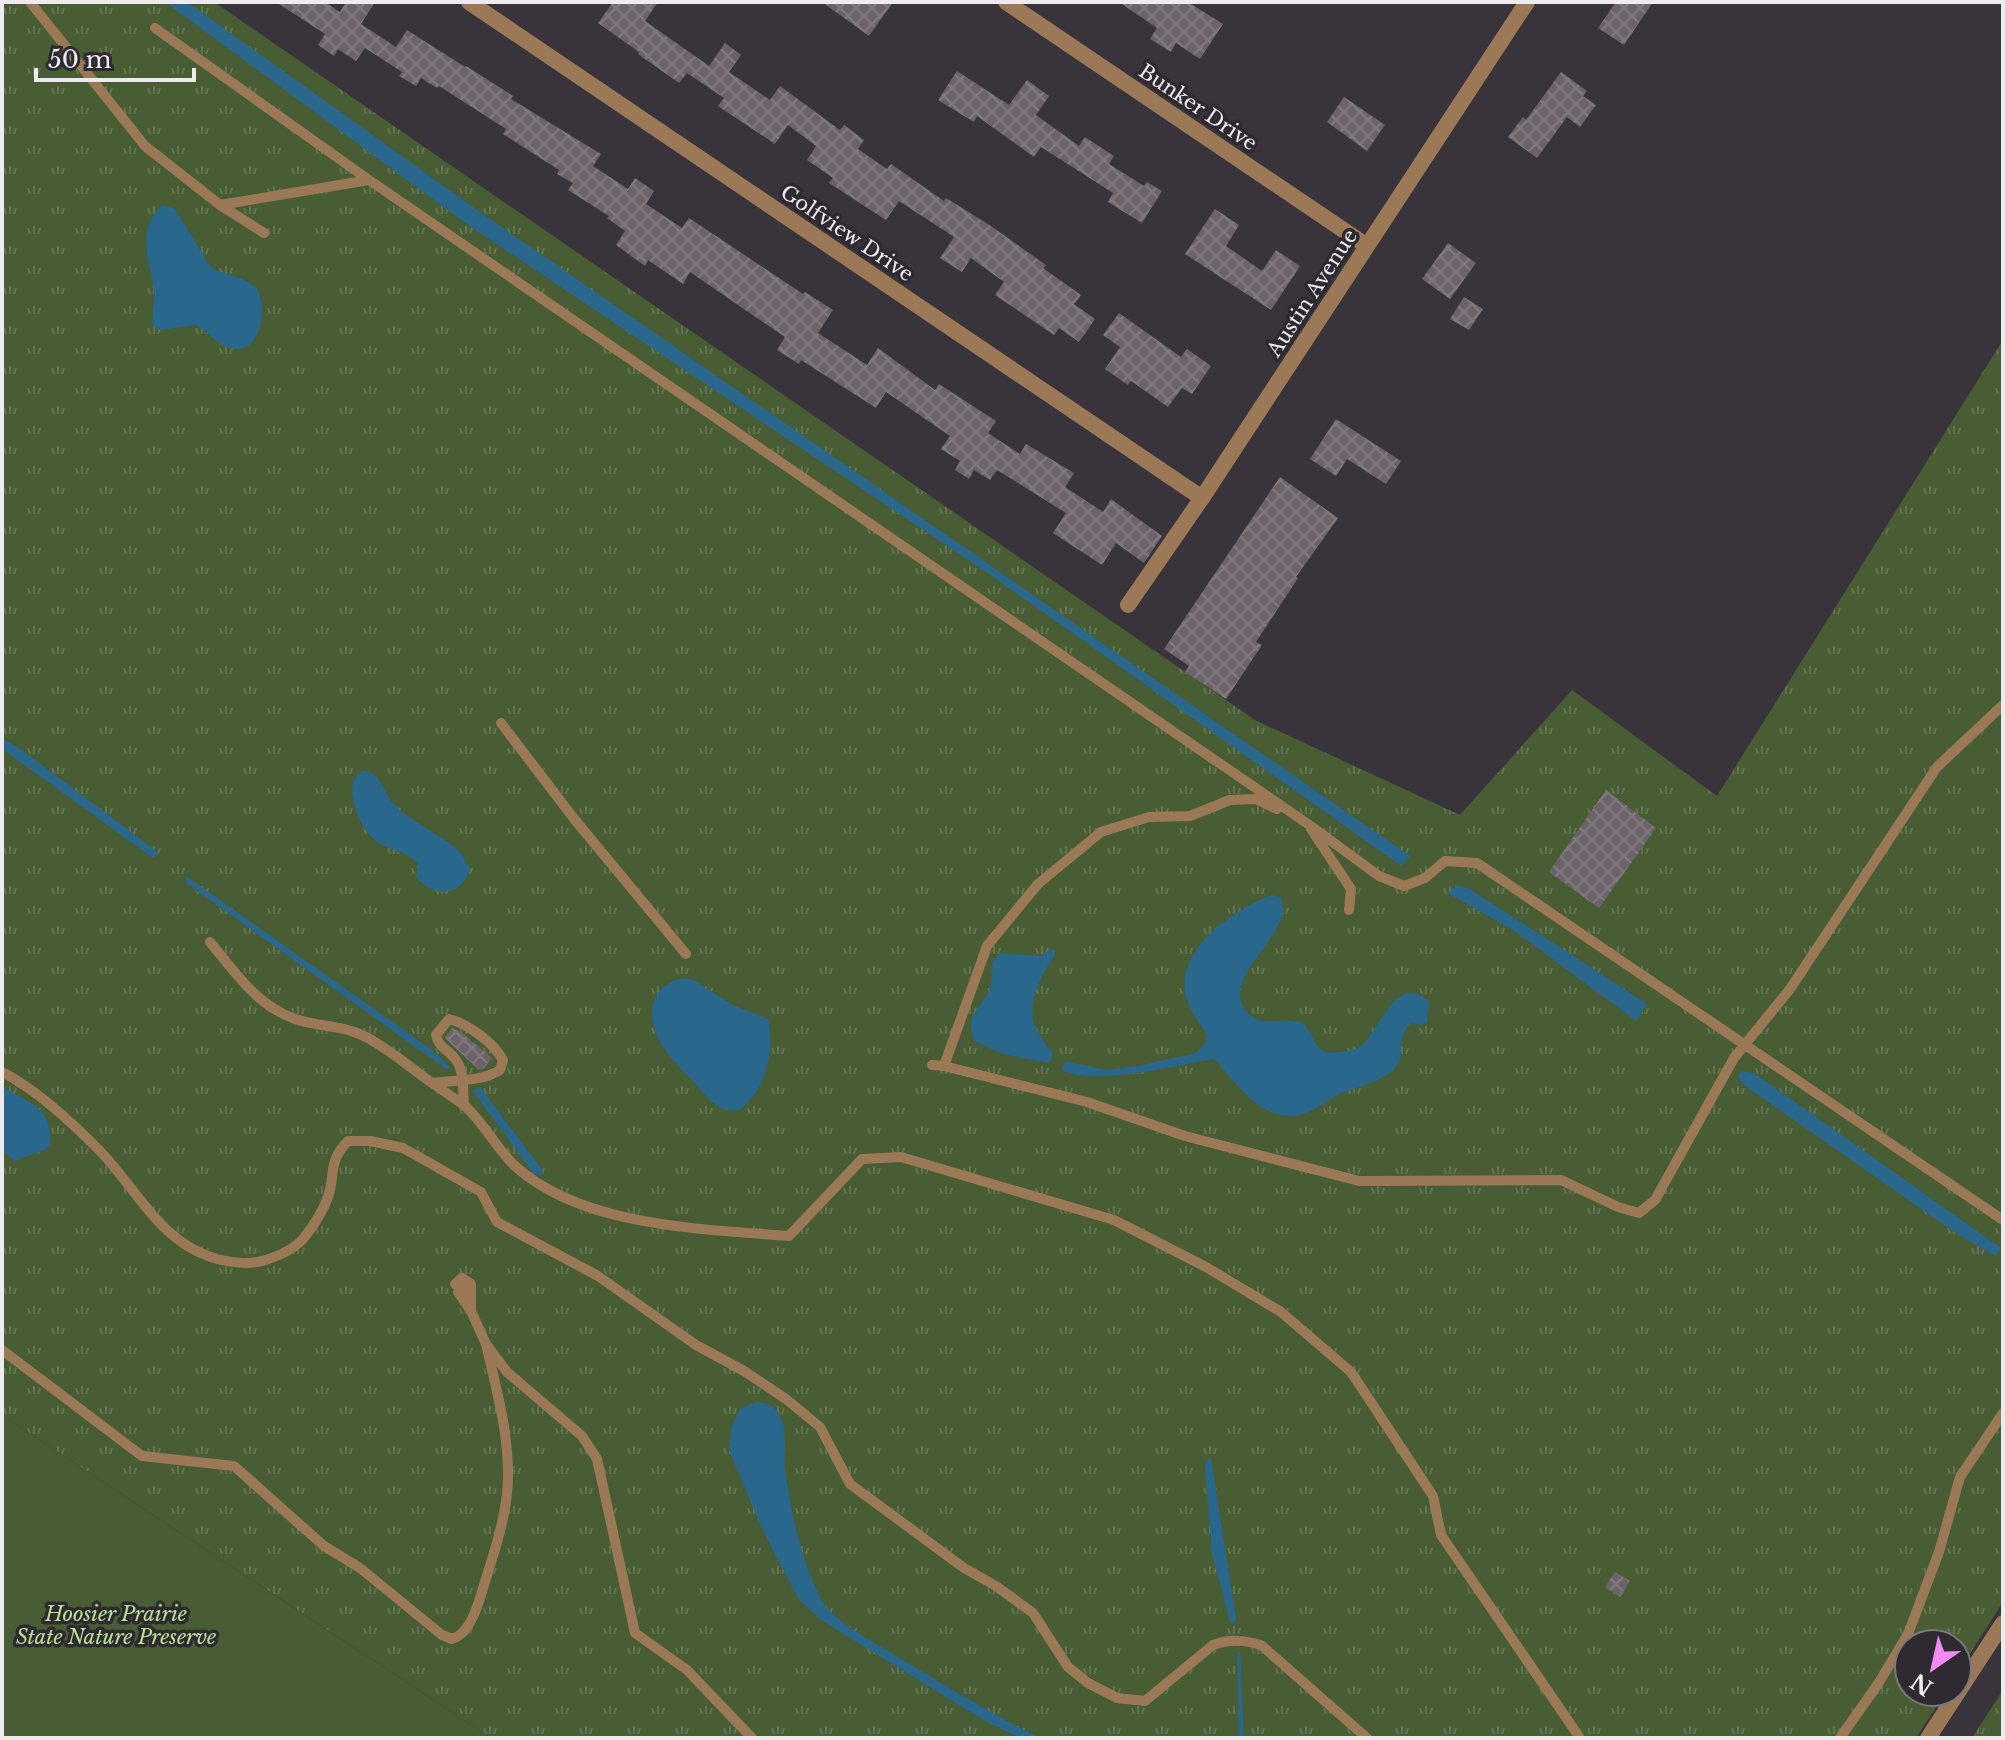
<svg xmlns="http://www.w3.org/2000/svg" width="2005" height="1740" font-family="'Libre Baskerville',serif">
<defs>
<pattern id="grass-tufts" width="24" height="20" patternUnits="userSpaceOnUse" patternTransform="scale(2)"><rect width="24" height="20" fill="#485d33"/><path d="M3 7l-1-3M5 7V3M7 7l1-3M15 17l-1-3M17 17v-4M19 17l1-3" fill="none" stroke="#637451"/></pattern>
<pattern id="building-cross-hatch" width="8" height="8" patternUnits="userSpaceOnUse" patternTransform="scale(2)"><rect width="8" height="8" fill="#6c636a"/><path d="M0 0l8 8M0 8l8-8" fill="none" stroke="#817a80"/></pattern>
</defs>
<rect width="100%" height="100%" fill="#39343b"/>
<path fill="url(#grass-tufts)" d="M 2,2 L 214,2 L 1255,720 L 1460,815 L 1572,690 L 1717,796 L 2003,340 L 2003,1602 L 1957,1674 L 1957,1644 L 1909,1644 L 1909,1692 L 1946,1692 L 1916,1738 L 491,1738 L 2,1415 Z
M 2003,1690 L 2003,1738 L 1972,1738 Z"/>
<path fill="#485d33" d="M 2,1415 L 491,1738 L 2,1738 Z"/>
<path fill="#29678c" d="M 165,2 L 187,2 L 480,212 L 1410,856 L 1401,866 L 992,576 L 468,225 Z
M 163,205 L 175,209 L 210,266 C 223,276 242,275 255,287 C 269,302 262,349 238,349 C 223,350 208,333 196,325 L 161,330 L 153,327 C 151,314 155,303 154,289 C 149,260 135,228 163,205 Z
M 2,738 L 22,750 L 159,853 L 153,858 L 2,749 Z
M 362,771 C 382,771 382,792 394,804 C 413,824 444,836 460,852 C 464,857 467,864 470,869 C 462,897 433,898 416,877 L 418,864 C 408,852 397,852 384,846 C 366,837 357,818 353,799 C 351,785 351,780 362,771 Z
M 186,876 L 432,1050 L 451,1068 L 446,1069 L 186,883 Z
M 1456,885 L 1470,889 L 1647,1004 L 1636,1021 L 1516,932 L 1448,893 Z
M 1272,895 L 1280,897 C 1301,932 1205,984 1254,1018 C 1264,1025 1289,1018 1303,1023 C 1311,1031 1313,1043 1321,1049 C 1326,1053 1332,1053 1338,1052 C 1347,1051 1354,1051 1362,1045 C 1380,1029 1396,972 1429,1001 L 1427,1023 L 1421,1025 L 1412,1023 C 1395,1035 1407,1054 1395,1068 C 1384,1081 1360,1086 1344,1092 C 1329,1098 1315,1112 1300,1115 C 1262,1123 1235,1082 1214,1059 C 1180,1065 1090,1087 1062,1070 L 1065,1061 L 1106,1070 L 1138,1066 L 1195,1053 L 1204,1045 L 1207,1035 C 1200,1024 1189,1010 1186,997 C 1174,950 1234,909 1272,895 Z
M 1049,950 L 1055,950 L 1055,955 C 1041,976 1023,1007 1038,1032 C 1042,1040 1048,1046 1053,1053 L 1049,1063 L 1002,1054 L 974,1041 C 963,1013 982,1010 990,988 C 996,973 984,966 1001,953 L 1041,956 Z
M 683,978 L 694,980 L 731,1004 L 768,1019 C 775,1050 766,1094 737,1111 C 736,1111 726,1110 725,1110 C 711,1105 701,1090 692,1080 C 682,1070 671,1059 663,1047 C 645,1019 647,986 683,978 Z
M 1741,1071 L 1754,1073 L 2001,1248 L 1996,1256 L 1960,1236 L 1745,1086 L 1738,1078 Z
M 2,1086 C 30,1105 52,1104 50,1145 L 45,1150 L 14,1161 L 2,1149 Z
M 480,1087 L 543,1171 L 541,1175 L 534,1174 L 473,1091 Z
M 756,1402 C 767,1403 775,1405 780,1416 C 788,1432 783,1452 785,1470 C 791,1514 802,1565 824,1604 C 835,1622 879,1645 898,1657 C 945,1685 991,1714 1040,1738 L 1020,1738 L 985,1721 L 821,1620 L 799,1600 L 763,1531 L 729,1450 L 731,1427 L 740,1409 Z
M 1211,1458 L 1236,1619 L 1234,1624 L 1230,1622 L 1212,1554 L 1205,1469 L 1206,1460 Z
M 1240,1652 L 1244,1738 L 1239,1738 L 1237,1653 Z"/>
<path fill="url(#building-cross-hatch)" d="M 276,2 L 325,2 L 340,12 L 346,2 L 375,2 L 361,24 L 396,47 L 407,30 L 465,67 L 466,66 L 513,96 L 511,99 L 601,154 L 593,166 L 628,189 L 635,178 L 654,191 L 646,204 L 682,228 L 689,218 L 803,294 L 805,292 L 833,310 L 818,333 L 867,365 L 878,348 L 935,390 L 939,384 L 996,421 L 988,433 L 1020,454 L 1026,444 L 1074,473 L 1065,487 L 1103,512 L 1111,499 L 1162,536 L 1144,563 L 1116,543 L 1102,565 L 1053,533 L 1066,513 L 997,470 L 990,480 L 974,470 L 969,479 L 955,470 L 960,461 L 941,449 L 950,436 L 886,392 L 876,408 L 801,360 L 799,364 L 777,350 L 785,337 L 690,272 L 683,284 L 648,260 L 645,266 L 616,245 L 625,231 L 607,218 L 609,216 L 568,190 L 573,183 L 557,174 L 559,170 L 503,134 L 506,129 L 439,86 L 437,88 L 421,78 L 416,86 L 399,76 L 402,72 L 365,48 L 356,61 L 338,49 L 334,56 L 318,45 L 325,34 Z
M 613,2 L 658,2 L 645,21 L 709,66 L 725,43 L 741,55 L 729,72 L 770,100 L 780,86 L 840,130 L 844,125 L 864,140 L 858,149 L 887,169 L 891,164 L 944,201 L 946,198 L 991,226 L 1046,265 L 1043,268 L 1081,295 L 1074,304 L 1095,319 L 1079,342 L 1059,328 L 1054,335 L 995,295 L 1004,282 L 971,258 L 962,272 L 940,258 L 954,237 L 899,201 L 886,220 L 829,183 L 833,178 L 807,160 L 816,146 L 788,125 L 775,144 L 718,106 L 724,98 L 687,73 L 679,83 L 638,54 L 639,52 L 598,23 Z
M 822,2 L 893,2 L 869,36 Z
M 1119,2 L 1188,2 L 1223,24 L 1200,59 L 1176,43 L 1171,52 L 1150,39 L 1157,28 Z
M 1616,2 L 1653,2 L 1624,45 L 1598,28 Z
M 957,71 L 1009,105 L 1027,80 L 1049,96 L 1036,115 L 1079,146 L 1085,137 L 1114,156 L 1109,164 L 1144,186 L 1147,182 L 1162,191 L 1142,223 L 1108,202 L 1113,193 L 1041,147 L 1034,157 L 977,116 L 974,122 L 938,100 Z
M 1561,72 L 1587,91 L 1583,96 L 1596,105 L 1580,127 L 1567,117 L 1537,158 L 1508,137 L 1523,117 L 1526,120 Z
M 1344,97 L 1385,125 L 1367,151 L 1327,122 Z
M 1215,209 L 1239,225 L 1226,246 L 1262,271 L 1276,250 L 1300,266 L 1271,310 L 1185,254 Z
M 1448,243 L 1476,263 L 1450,299 L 1422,279 Z
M 1464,297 L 1483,309 L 1469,330 L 1450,319 Z
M 1119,313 L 1181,357 L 1187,349 L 1211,366 L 1192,394 L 1182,388 L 1168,407 L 1131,381 L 1128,385 L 1105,369 L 1120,347 L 1103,335 Z
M 1336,419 L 1401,461 L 1386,484 L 1347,459 L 1336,476 L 1310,459 Z
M 1280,477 L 1338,518 L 1296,577 L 1298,578 L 1256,642 L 1262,645 L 1226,699 L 1185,672 L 1189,666 L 1164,649 Z
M 1606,790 L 1656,828 L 1599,908 L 1549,872 Z
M 452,1028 L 462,1033 L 492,1058 L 484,1068 L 479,1070 L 447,1040 L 445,1037 Z
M 1615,1572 L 1630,1581 L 1620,1597 L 1605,1587 Z"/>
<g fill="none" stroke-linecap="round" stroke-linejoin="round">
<path stroke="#9c7956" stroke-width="10" d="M 30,2 L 145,146 L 220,205 L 369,180 L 155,28
M 369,180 L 1308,824 L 1379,876 L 1404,886 L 1425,878 L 1445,861 L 1477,863 L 2003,1220
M 220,205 L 264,233
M 501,723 L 575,820 L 686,954
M 1311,829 L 1351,889 L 1349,910
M 210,942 C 234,971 257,1006 295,1019 C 319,1027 343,1025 366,1037 C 389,1049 411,1068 432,1083 C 453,1080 482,1082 500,1070 L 503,1060 C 493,1042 468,1024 449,1019 L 436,1035 C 438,1047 449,1050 456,1060 C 464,1070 463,1092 464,1105 L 432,1083
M 932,1065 L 944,1066 L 987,946 L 1038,884 L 1101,832 L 1149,817 L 1190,816 L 1230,800 L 1256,799 L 1277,809
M 944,1066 L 1087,1102 L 1185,1136 L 1359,1181 L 1561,1180 L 1618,1207 L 1639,1213 L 1655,1200 L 1734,1058 L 1790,989 L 1937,767 L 2003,705
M 2,1072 C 38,1091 69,1120 98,1149 C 137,1188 159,1243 217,1259 C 234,1263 249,1265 266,1260 C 278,1256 294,1249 303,1239 C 312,1228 323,1211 328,1197 C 336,1173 327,1163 348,1141 L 370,1141 L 403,1148 L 481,1192 L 497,1222 L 598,1276 L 696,1345 L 744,1371 L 786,1399 L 820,1427 L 850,1484 L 964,1568 L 996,1586 L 1033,1613 L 1068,1667 L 1088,1683 L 1117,1698 L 1145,1701 L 1213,1645 C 1230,1639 1244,1640 1261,1645 L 1367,1738
M 464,1105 C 484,1123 496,1148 515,1166 C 582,1227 703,1229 789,1236 L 862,1159 L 901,1157 L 1114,1220 L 1206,1267 L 1281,1312 L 1351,1372 L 1433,1496 L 1441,1535 L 1580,1738
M 471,1311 L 471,1284 L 462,1278 L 455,1284 L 463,1291 L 458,1292 L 471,1311 L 486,1344 L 507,1372 L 582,1436 L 597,1459 L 635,1633 L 687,1670 L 752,1738
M 2,1350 L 142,1456 L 234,1466 L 324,1546 L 360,1568 L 442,1635 L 452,1639 C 470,1634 478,1605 483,1588 C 494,1553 507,1516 508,1479 C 509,1433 496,1388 486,1344
M 1840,1738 L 1878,1684 L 1908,1634 L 1939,1552 L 1960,1477 L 2003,1413"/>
<path stroke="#9c7956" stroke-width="16" d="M 469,2 L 1202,498
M 1006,2 L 1367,246
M 1128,605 L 1202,498 L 1527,2
M 1928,1738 L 2003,1623"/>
</g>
<g text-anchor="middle" stroke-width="7" stroke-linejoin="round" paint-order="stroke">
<g font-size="20" fill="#eeebef" stroke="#2f2a31">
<text transform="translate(1198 107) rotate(34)" y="7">Bunker Drive</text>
<text transform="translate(847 233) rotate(34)" y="7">Golfview Drive</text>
<text transform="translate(1312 293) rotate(-57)" y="7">Austin Avenue</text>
</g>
<g font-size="20" font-style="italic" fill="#b7e290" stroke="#2f2a31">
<text x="116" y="1621">Hoosier Prairie<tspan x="116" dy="23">State Nature Preserve</tspan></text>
</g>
</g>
<rect width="2005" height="1740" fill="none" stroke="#eeebef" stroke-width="8"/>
<g transform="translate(1933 1668) rotate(214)"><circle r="38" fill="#2f2a31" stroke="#7b777d" stroke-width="2"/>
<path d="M0-6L14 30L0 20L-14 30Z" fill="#f28af3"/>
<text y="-12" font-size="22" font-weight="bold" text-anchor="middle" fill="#eeebef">N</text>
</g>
<path d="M36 68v12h158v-12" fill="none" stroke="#eeebef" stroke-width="4"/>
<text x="48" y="68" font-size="24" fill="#eeebef" stroke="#2f2a31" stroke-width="6" paint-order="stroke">50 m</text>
</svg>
